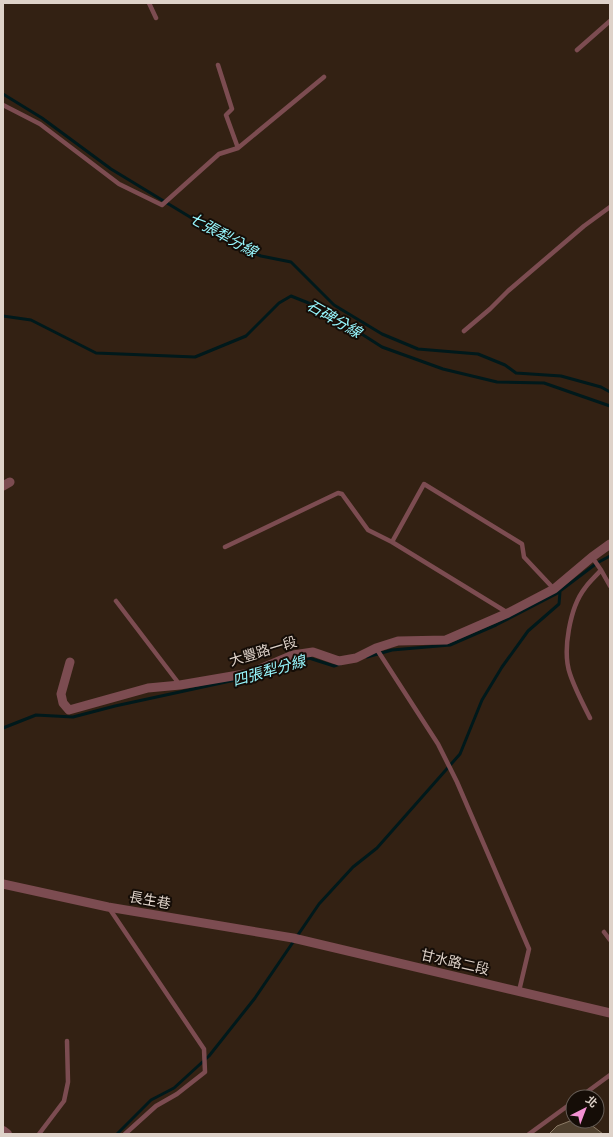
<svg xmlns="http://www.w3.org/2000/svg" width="613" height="1137" font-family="'Roboto Serif','Noto Sans TC',serif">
<rect width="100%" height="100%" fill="#332113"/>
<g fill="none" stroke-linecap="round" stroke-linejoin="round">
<path stroke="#00191b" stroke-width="3" d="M 3,94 L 42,118 L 111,169 L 241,248 L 261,256 L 291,262 L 334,305 L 382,334 L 418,349 L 478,354 L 505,365 L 516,373 L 561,376 L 601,387 L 610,392
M 3,316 L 31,320 L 96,353 L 195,357 L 246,336 L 279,303 L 291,296 L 321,308 L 382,347 L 443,369 L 497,382 L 544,383 L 610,406
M 367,657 L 392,650 L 450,645 L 496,625 L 556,594 L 597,563 L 610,556
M 254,676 L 309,658 L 334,666 L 340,664
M 3,728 L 36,715 L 73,717 L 115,706 L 249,677
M 117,1134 L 151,1100 L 174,1088 L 209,1056 L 255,998 L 319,904 L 353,867 L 377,848 L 460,754 L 482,700 L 502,667 L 528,631 L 559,604 L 560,592"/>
</g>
<path fill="#50412f" stroke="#8b7a66" d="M 570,1121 L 581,1121 L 590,1124 L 603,1134 L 549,1134 L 557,1126 Z"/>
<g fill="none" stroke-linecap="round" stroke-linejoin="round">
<path stroke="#7c4c51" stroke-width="4.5" d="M 149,3 L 156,18
M 577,50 L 610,21
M 218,65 L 232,109 L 226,115 L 238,148
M 3,105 L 40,124 L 119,184 L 162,205 L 219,154 L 238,148 L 324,77
M 464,331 L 490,309 L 508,291 L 584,226 L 610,207
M 392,542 L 424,484 L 522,544 L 524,557 L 554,589
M 225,547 L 338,493 L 342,494 L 368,530 L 392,542 L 508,613
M 592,557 L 601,570 L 610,586
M 116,601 L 180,685
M 376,648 L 438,744 L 457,782 L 529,949 L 519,991
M 590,718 C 583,704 575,689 570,674 C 562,651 570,607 585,588 C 590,581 596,576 601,570
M 109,908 L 204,1049 L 205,1072 L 177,1094 L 156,1106 L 125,1134
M 604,932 L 610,940
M 580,1097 L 610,1075
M 39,1134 L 64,1101 L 68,1082 L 67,1041
M 529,1134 L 573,1102"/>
<path stroke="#7c4c51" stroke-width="9" d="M 3,486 L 10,482
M 70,662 L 61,694 L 63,703 L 69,710 L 148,688 L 180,685 L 250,673 L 293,655 L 313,652 L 339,661 L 356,658 L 376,648 L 398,641 L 446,640 L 508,613 L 554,589 L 592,557 L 610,544
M 3,884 L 108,907 L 293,938 L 610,1013"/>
<path stroke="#7c4c51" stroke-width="10" d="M 3,1131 L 7,1134"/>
</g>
<g text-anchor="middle" stroke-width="4" stroke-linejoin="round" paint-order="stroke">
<g font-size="14" fill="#ded2c9" stroke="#150d07">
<text transform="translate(263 651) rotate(-17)" y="5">大豐路一段</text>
<text transform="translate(150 900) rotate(10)" y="5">長生巷</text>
<text transform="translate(455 962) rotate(13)" y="5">甘水路二段</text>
</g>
<g font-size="15" font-style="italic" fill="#97f7fe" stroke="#150d07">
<text transform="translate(223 235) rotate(29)" y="5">七張犁分線</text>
<text transform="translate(334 319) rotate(30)" y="5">石碑分線</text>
<text transform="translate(269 671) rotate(-16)" y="5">四張犁分線</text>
</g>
</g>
<rect width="613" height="1137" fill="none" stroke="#ded2c9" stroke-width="8"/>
<g transform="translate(585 1109) rotate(42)"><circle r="19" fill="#150d07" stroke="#655c55"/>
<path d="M0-3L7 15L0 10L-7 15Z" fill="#f491d3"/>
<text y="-6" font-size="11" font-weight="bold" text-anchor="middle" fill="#ded2c9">北</text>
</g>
</svg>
